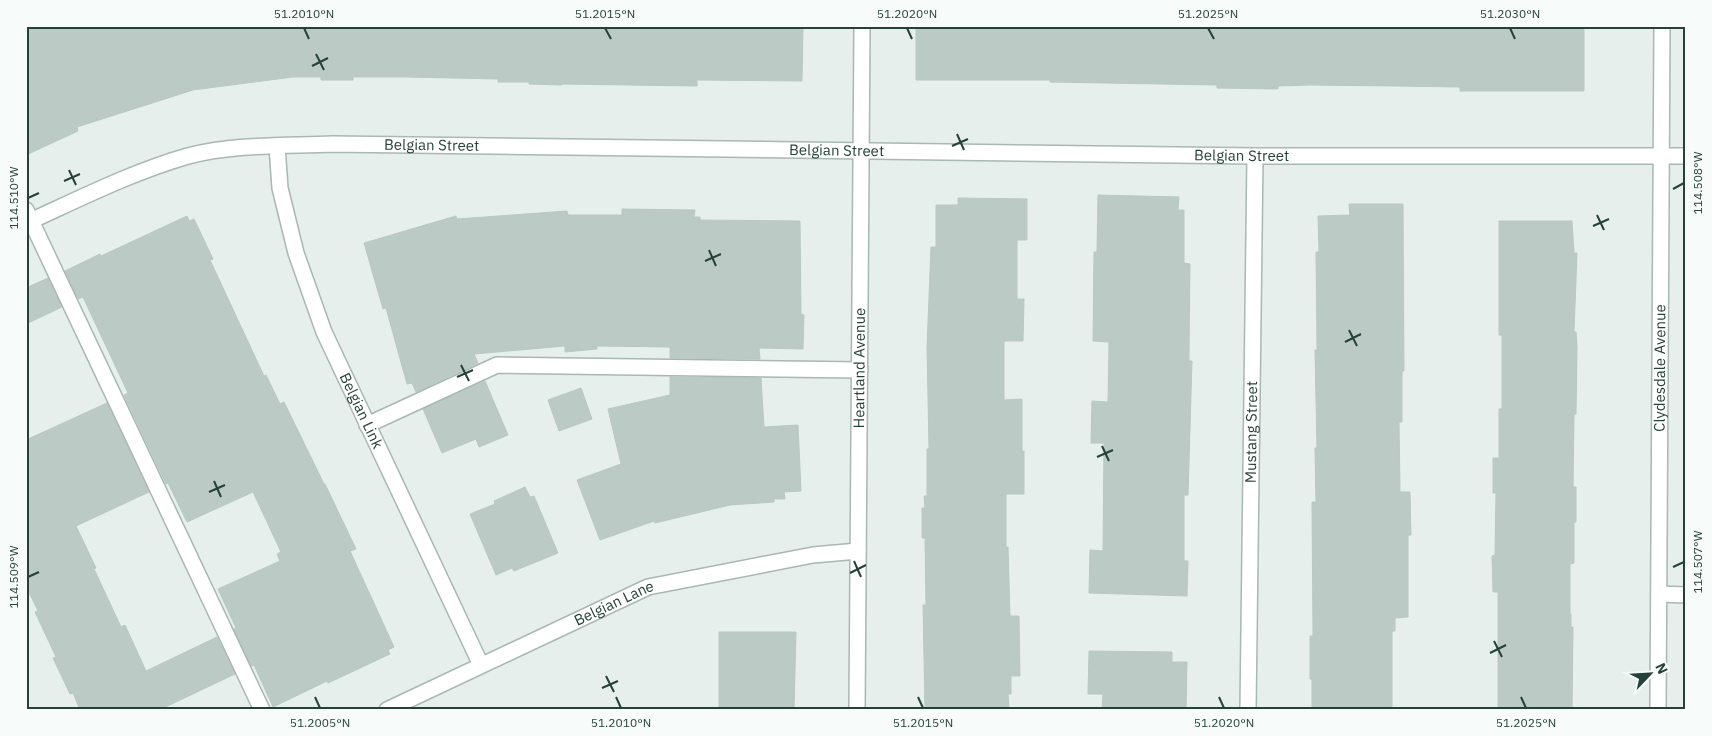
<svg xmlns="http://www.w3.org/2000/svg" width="1712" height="736" font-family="'IBM Plex Sans',sans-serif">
<rect width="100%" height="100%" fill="#e6efeb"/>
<path fill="#bbcac4" stroke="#b8c9c2" d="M 26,26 L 803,26 L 802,81 L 697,80 L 697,86 L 562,84 L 562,85 L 529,84 L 529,82 L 498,82 L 498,79 L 408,77 L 353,77 L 353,80 L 321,80 L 321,77 L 293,77 L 193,90 L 77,127 L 78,131 L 26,155 Z
M 916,26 L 1584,26 L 1584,91 L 1460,91 L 1460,87 L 1397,86 L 1310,85 L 1278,86 L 1278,89 L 1217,88 L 1217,85 L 1050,82 L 1050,80 L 916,80 Z
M 1098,195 L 1179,197 L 1178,210 L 1184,210 L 1184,263 L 1190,264 L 1189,350 L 1189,361 L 1192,361 L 1188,495 L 1184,495 L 1184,561 L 1188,561 L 1187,596 L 1089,593 L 1090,550 L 1103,551 L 1104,443 L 1091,443 L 1092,401 L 1108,402 L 1109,342 L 1093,341 L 1094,252 L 1097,252 Z
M 958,198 L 1027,199 L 1027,240 L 1017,240 L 1017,299 L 1024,299 L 1023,341 L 1004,341 L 1004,400 L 1022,399 L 1022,451 L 1024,451 L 1024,494 L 1006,494 L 1006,547 L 1008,547 L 1010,616 L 1019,616 L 1020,676 L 1011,676 L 1011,694 L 1008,694 L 1009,710 L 925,710 L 923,605 L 926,605 L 925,538 L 922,538 L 922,508 L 925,508 L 924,496 L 927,496 L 927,449 L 929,449 L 927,347 L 931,247 L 936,247 L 936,205 L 958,205 Z
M 1349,204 L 1403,204 L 1404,371 L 1402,371 L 1402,422 L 1399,422 L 1400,492 L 1410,492 L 1411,535 L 1408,535 L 1408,617 L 1395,618 L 1395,631 L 1392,631 L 1392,710 L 1312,710 L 1312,679 L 1310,679 L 1310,636 L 1313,636 L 1312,502 L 1316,502 L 1315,448 L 1317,448 L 1315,350 L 1317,350 L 1316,252 L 1319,252 L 1318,216 L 1350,215 Z
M 622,209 L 695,210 L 694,217 L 700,217 L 700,220 L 800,221 L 801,314 L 804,315 L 803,349 L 759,348 L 760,359 L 670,358 L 670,347 L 597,346 L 597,349 L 565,352 L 565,346 L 474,354 L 478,363 L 416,392 L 412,383 L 407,384 L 386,308 L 383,309 L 364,243 L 456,216 L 457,219 L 567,211 L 568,215 L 622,215 Z
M 187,216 L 189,221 L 194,219 L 213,259 L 210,260 L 264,376 L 266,375 L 280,404 L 284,402 L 324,484 L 325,484 L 356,549 L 350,551 L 394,647 L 388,650 L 390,654 L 328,683 L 327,681 L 273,707 L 254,665 L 251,666 L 234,629 L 236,628 L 218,589 L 280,561 L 277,554 L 281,552 L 253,492 L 187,522 L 168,483 L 166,484 L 124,395 L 128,393 L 83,297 L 78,299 L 65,271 L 100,254 L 101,256 Z
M 1499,221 L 1572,221 L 1574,253 L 1577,253 L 1574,332 L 1576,332 L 1577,347 L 1576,414 L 1574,414 L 1573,487 L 1576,487 L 1576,522 L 1574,522 L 1574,563 L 1570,564 L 1570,614 L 1571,614 L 1571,627 L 1573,627 L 1572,710 L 1498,710 L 1498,592 L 1493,592 L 1492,556 L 1495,555 L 1496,493 L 1493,493 L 1493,458 L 1499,458 L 1499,409 L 1502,409 L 1502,335 L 1499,335 Z
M 48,278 L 62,307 L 26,324 L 26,288 Z
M 670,377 L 761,378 L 764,427 L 798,425 L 801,491 L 784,492 L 785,499 L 774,499 L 774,502 L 730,505 L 655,523 L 654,521 L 600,540 L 577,480 L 621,464 L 608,409 L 670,395 Z
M 485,381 L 508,435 L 479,447 L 476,439 L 442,453 L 423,409 Z
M 581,388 L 592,419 L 559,431 L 548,400 Z
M 107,403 L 149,492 L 76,526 L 96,568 L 94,569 L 121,627 L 125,625 L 146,671 L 217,637 L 235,674 L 159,710 L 80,710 L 73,693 L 70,694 L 53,658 L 56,657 L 35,612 L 38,611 L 26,586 L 26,440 Z
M 525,487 L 530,497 L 534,496 L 558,553 L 514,571 L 512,568 L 496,575 L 470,514 L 495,504 L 494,501 Z
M 719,632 L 796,632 L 794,710 L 719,710 Z
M 1089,651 L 1172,652 L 1172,662 L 1187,662 L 1186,710 L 1102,710 L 1103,694 L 1088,694 Z"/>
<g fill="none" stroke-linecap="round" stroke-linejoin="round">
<defs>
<g id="minor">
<path id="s1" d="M 277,146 L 280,188 L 296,253 L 324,332 L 481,665"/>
<path d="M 26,210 L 262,710"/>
<path id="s2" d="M 26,223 C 79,199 132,172 188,156 C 234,144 285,146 332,144 L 1255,156 L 1686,156"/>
<path d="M 367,425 L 497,365 L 860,370"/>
<path d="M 1659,594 L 1686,595"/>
<path id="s3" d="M 387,710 L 648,587 L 813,555 L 858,551"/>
<path id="s4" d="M 857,710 L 862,26"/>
<path id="s5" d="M 1248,710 L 1255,156"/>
<path id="s6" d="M 1658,710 L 1662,26"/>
</g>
</defs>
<use href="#minor" stroke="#a8b8b2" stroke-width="18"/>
<use href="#minor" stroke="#fff" stroke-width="15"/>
</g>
<path fill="none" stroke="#24423a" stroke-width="2" d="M 304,28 L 309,39M 605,28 L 611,39M 907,28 L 912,39M 1208,28 L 1214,39M 1510,28 L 1515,39M 316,54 L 324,70M 312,66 L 328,58M 957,134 L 964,150M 952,146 L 968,139M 69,170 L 76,185M 64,181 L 80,174M 1673,189 L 1684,183M 28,198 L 39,193M 1597,215 L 1604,230M 1593,226 L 1609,219M 709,250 L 716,266M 705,261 L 721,254M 1349,330 L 1357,346M 1345,342 L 1361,334M 461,365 L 469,381M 457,377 L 473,370M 1102,446 L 1109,461M 1097,457 L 1113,450M 214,481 L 221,497M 209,492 L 225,485M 854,561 L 861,577M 1673,567 L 1684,562M 850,573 L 866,565M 28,577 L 39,572M 1494,641 L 1502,657M 1490,653 L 1506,645M 606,676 L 614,692M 602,688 L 618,681M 315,697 L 320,708M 616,697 L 621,708M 918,697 L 923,708M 1219,697 L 1224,708M 1521,697 L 1526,708"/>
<g text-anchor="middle" stroke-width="4" stroke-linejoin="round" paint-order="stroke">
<g font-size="15" fill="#24423a" stroke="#f7fbf9">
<text dy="5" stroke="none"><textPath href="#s2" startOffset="420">Belgian Street</textPath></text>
<text dy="5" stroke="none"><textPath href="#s2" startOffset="825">Belgian Street</textPath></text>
<text dy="5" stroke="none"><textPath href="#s2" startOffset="1230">Belgian Street</textPath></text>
<text dy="5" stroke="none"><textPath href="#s4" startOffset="342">Heartland Avenue</textPath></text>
<text dy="5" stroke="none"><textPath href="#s6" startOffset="342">Clydesdale Avenue</textPath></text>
<text dy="5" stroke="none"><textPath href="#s1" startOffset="280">Belgian Link</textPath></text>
<text dy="5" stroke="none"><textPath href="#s5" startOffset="278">Mustang Street</textPath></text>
<text dy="5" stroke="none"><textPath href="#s3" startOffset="251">Belgian Lane</textPath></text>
</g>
</g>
<rect width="1712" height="736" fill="none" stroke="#f7fbf9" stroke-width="55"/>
<g transform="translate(1650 674) rotate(65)" stroke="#f7fbf9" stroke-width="4" paint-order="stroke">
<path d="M0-4L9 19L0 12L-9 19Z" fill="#24423a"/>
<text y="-8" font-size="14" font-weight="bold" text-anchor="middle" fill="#24423a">N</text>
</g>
<rect x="28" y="28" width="1656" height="680" fill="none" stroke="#24423a" stroke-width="2"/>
<g font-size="12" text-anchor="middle" fill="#24423a">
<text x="304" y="18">51.2010°N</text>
<text x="605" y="18">51.2015°N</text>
<text x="907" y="18">51.2020°N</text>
<text x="1208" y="18">51.2025°N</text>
<text x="1510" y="18">51.2030°N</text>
<text transform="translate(1698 183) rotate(-90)" y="4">114.508°W</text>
<text transform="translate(14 198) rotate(-90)" y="4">114.510°W</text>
<text transform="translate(1698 562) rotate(-90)" y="4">114.507°W</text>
<text transform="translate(14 577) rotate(-90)" y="4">114.509°W</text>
<text x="320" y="727">51.2005°N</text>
<text x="621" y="727">51.2010°N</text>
<text x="923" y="727">51.2015°N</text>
<text x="1224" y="727">51.2020°N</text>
<text x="1526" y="727">51.2025°N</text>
</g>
</svg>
